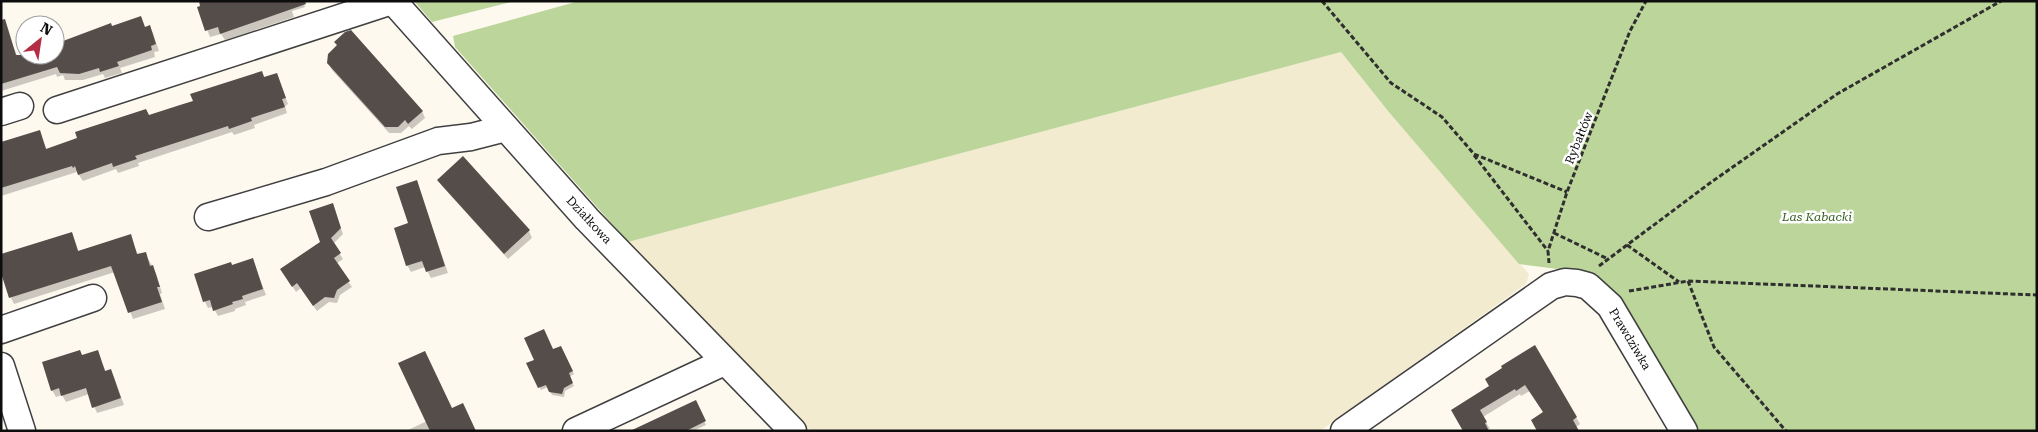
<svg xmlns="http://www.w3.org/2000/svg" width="2038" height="432" font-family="'Roboto Serif',serif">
<rect width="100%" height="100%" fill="#fef9ee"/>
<path fill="#f2ebd0" d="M 1341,52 L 1388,111 L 1529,274 L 1526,284 L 1320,431 L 811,431 L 628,242 Z"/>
<path fill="#bcd59a" d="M 414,1 L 515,1 L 432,22 Z
M 579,1 L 2037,1 L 2037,431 L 1690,431 L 1597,274 L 1519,264 L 1388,111 L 1341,52 L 628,242 L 455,47 L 453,36 Z"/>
<path fill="#0003" d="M 303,1 L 305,7 L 292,11 L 294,17 L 225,40 L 221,34 L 210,37 L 198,7 Z
M 141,18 L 145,28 L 149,26 L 153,33 L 159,51 L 154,52 L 155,57 L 120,68 L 122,73 L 105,78 L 103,74 L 83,80 L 65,80 L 63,75 L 57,77 L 56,74 L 1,91 L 1,39 L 9,36 L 18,58 L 26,55 L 55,55 L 55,45 Z
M 328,63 L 422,111 L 425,118 L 412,129 L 409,126 L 401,133 L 389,133 L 332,70 Z
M 262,72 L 265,78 L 277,74 L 288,104 L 285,106 L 287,113 L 254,125 L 255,128 L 234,135 L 232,132 L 138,163 L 139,166 L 118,173 L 116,169 L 83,181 L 77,172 L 1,196 L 1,143 L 39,131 L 47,150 L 194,101 Z
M 439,180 L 529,231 L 532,238 L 508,259 L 442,186 Z
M 417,182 L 448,273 L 431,278 L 425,267 L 411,272 L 407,265 L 409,224 Z
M 332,204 L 343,234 L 333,244 L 343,259 L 336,264 L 352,287 L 340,295 L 337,303 L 329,302 L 317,311 L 301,288 L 296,292 L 285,275 L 321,243 Z
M 72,233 L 79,252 L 130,236 L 138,255 L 145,253 L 156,273 L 162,293 L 160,294 L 165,309 L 133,319 L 115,272 L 14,304 L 11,298 Z
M 253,260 L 266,295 L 245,302 L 246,305 L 235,309 L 235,311 L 218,316 L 213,307 L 208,308 L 205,302 L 196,275 Z
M 1535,347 L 1580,424 L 1576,427 L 1544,413 L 1530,391 L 1521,396 L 1520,394 L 1483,417 L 1490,429 L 1464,431 L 1491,386 Z
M 561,348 L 574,374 L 569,377 L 574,386 L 565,391 L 564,397 L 552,395 L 548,387 L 541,390 L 528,364 Z
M 97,351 L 106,372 L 110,370 L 114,377 L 124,405 L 97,413 L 89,394 L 66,402 L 62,395 L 56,397 L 52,390 L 82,356 Z
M 695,402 L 706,425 L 693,431 L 662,431 Z
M 452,410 L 475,431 L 406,431 L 427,421 Z"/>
<path fill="#554d4a" d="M 199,1 L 305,1 L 306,4 L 220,34 L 218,27 L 205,31 L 197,7 L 200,6 Z
M 141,16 L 145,27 L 150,25 L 156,44 L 151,46 L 152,50 L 117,62 L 119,66 L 100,72 L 99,68 L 79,74 L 60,73 L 57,67 L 1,84 L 1,20 L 5,19 L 16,55 L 55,55 L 55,44 L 111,23 L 112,26 Z
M 351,30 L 423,111 L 408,124 L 405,120 L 398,127 L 385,127 L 327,63 L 328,54 L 337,45 L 334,42 L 345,32 Z
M 262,71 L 264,77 L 277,73 L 286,98 L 282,99 L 285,107 L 251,118 L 252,121 L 229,129 L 228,126 L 135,156 L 137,159 L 113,167 L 112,163 L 78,175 L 75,166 L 73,168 L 72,166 L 1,188 L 1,142 L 40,130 L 46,149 L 77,138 L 75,132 L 146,109 L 149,115 L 180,105 L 193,101 L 190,94 Z
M 463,156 L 530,230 L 504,254 L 437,180 Z
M 417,180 L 445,266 L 426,272 L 422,261 L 406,266 L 394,228 L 408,223 L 396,187 Z
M 333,203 L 341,228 L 331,238 L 341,253 L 334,258 L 350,281 L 337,290 L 334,298 L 325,297 L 313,306 L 297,283 L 292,287 L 280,269 L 320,242 L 309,211 Z
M 72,232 L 78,251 L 131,234 L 137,254 L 146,252 L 150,266 L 153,265 L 160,287 L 157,287 L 162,302 L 128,313 L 111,266 L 9,298 L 1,273 L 1,254 Z
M 253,258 L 263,289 L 242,296 L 243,299 L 232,302 L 233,304 L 213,311 L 210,300 L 203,302 L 194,274 L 231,262 L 232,265 Z
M 544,329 L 553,349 L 561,346 L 573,371 L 569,373 L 573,383 L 564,388 L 562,394 L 549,392 L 546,385 L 538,388 L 526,363 L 534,360 L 524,338 Z
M 1535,345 L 1577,417 L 1573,420 L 1579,431 L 1537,431 L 1531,420 L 1543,412 L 1525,385 L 1516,391 L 1515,389 L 1480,410 L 1487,422 L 1485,423 L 1489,431 L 1463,431 L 1451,410 L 1489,386 L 1485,379 L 1502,368 L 1501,366 Z
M 80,350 L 82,355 L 98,350 L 105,371 L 111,369 L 121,398 L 92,408 L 86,388 L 61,396 L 59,388 L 51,391 L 42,362 Z
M 425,351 L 452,408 L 463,403 L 476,431 L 430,431 L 398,363 Z
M 696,400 L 706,421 L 686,431 L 630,431 Z"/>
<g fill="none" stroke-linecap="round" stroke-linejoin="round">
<defs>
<path id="minor" d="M 393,1 L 587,219 L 793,431
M 57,110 L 392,1
M 1,112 L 20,106
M 208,217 L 326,182 L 438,141 L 471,137 L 506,128
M 1,330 L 93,298
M 1,366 L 22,431
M 576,431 L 724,362
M 1344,431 L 1551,286 L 1565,282 L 1577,283 L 1588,286 L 1610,306 L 1684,431"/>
</defs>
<use href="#minor" stroke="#404040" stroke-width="29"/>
<path stroke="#2f2f2f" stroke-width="3" stroke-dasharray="5 2.5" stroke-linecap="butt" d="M 1322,1 L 1391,83 L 1442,117 L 1474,154 L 1567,192
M 1474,155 L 1548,251
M 1554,233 L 1608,259
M 1627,245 L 1679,282
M 1549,263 L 1548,251 L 1567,192 L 1630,31 L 1646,1
M 1599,266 L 1710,183 L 1837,94 L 2001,1
M 1688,281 L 1714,347 L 1786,431
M 1629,291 L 1688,281 L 2037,295"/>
<use href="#minor" stroke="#fff" stroke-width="26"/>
</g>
<g text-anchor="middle" stroke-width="5" stroke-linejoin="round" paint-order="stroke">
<g font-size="12" fill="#0d0d0d" stroke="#fff">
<text transform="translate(1579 138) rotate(-68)" y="4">Rybałtów</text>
<text transform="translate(589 220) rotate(47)" y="4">Działkowa</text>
<text transform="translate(1630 339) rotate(59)" y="4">Prawdziwka</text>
</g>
<g font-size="12" font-style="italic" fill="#366022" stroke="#fff">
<text x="1817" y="221">Las Kabacki</text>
</g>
</g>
<rect width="2038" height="432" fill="none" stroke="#0d0d0d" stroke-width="5"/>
<g transform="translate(40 40) rotate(30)"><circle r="24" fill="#ffffff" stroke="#9e9e9e"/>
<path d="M0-4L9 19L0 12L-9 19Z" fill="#b32e44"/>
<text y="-8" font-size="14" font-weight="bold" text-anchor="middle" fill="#0d0d0d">N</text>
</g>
</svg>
